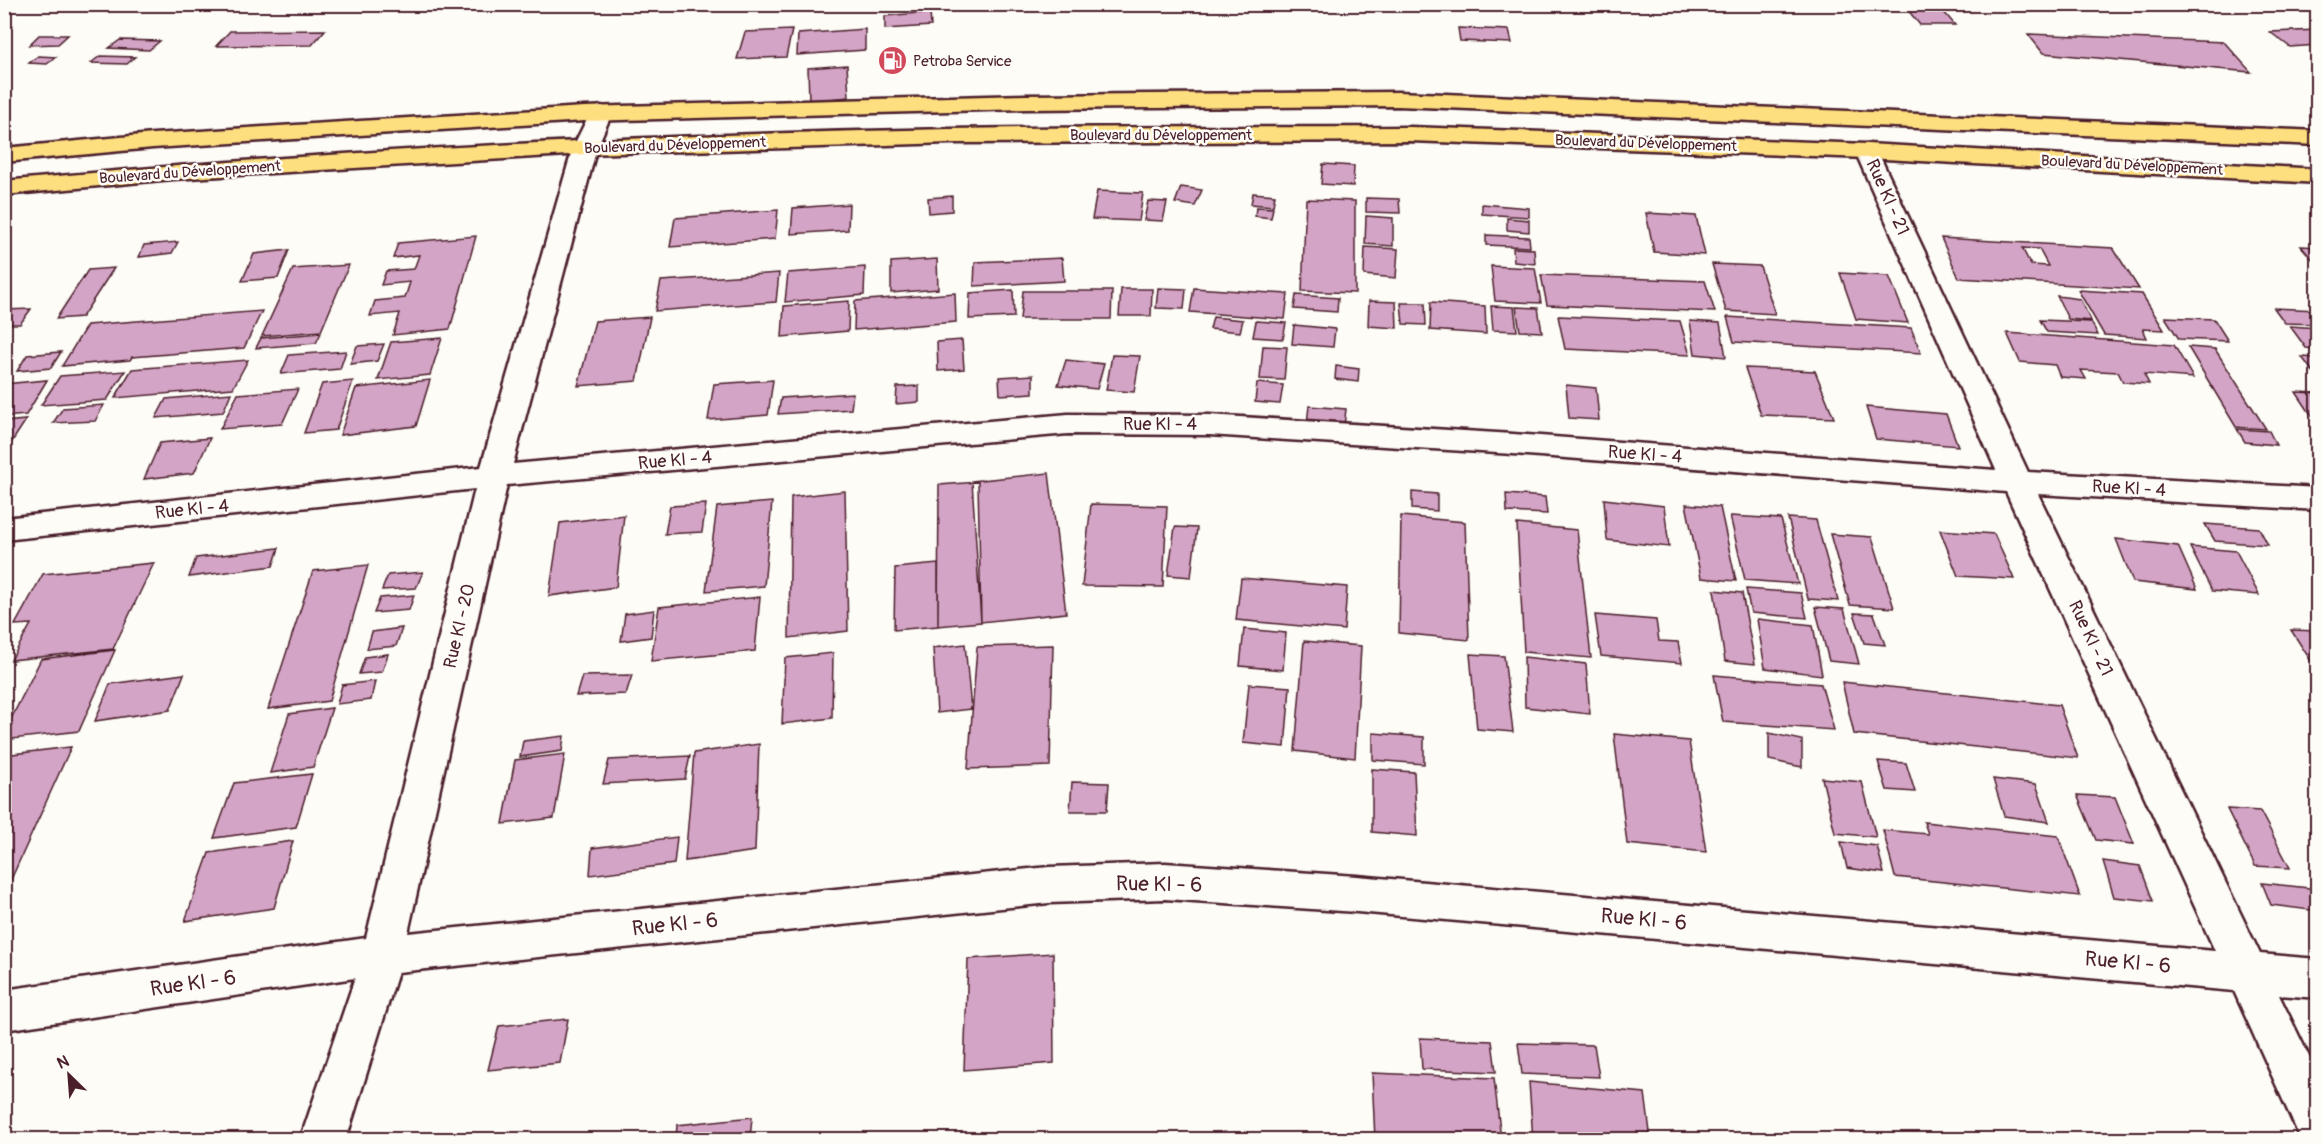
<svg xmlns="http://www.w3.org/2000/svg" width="2322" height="1144" font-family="Pangolin,sans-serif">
<rect width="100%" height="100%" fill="#fdfcf7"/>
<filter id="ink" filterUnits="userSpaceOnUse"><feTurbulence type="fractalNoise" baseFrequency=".0167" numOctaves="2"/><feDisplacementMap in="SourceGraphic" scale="12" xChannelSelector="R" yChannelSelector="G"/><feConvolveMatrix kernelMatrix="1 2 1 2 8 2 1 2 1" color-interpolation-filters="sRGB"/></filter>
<g filter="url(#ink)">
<path fill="#d3a4c5" stroke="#4a1f2b" stroke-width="1.5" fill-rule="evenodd" d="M 1903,4 L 1937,4 L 1955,25 L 1920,25 Z
M 930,12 L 931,26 L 885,29 L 885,16 Z
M 1458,28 L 1509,30 L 1512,43 L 1460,41 Z
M 865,29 L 865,50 L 797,55 L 798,34 Z
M 325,30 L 312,45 L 216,46 L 230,31 Z
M 792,30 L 786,57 L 737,59 L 745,32 Z
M 2318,30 L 2318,45 L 2290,47 L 2270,32 Z
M 2028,34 L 2224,42 L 2251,72 L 2043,53 Z
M 39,35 L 68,35 L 58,44 L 29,45 Z
M 120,40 L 160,41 L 149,50 L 109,48 Z
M 38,56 L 56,57 L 47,64 L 29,63 Z
M 100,56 L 135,57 L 127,64 L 91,63 Z
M 847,65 L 849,97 L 809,101 L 808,68 Z
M 1323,164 L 1354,166 L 1353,186 L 1321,184 Z
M 1181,187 L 1202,190 L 1195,206 L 1175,203 Z
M 1097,191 L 1143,193 L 1139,221 L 1092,219 Z
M 1253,193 L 1275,195 L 1273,206 L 1251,204 Z
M 952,196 L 952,211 L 929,213 L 928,198 Z
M 1366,198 L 1399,199 L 1400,213 L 1366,212 Z
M 1306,199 L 1355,201 L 1355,293 L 1302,291 Z
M 1148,201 L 1167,202 L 1163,221 L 1144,220 Z
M 849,204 L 848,230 L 791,234 L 793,208 Z
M 1482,204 L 1529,208 L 1529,217 L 1482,214 Z
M 1256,207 L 1273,208 L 1271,218 L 1255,216 Z
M 778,210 L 775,239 L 670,247 L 675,218 Z
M 1646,213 L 1696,216 L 1705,255 L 1654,252 Z
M 1366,216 L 1393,218 L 1393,246 L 1365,244 Z
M 1507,218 L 1529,220 L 1529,232 L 1507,230 Z
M 1486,235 L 1529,237 L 1530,247 L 1486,245 Z
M 476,236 L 450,329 L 393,335 L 400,313 L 370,316 L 375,301 L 405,298 L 410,282 L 381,285 L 386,271 L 414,269 L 419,255 L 393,258 L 398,243 Z
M 1941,238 L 2113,248 L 2139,289 L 1959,278 ZM 2022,248 L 2039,249 L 2048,266 L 2031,265 Z
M 178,242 L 172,253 L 139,257 L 144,245 Z
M 2301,246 L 2318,247 L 2318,266 Z
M 1365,247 L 1398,249 L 1396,278 L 1364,275 Z
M 1513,248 L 1534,249 L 1535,264 L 1514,262 Z
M 289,250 L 278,278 L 242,281 L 254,254 Z
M 1062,258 L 1064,281 L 974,286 L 975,262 Z
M 937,259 L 938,289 L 891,293 L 891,262 Z
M 1712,264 L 1760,266 L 1775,314 L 1726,311 Z
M 349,265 L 321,331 L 262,336 L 293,269 Z
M 1491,266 L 1535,268 L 1541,303 L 1495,301 Z
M 865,267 L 864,295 L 785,302 L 788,273 Z
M 114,268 L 82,317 L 56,319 L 88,270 Z
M 779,273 L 776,302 L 655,311 L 661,281 Z
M 1840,273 L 1889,276 L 1908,323 L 1856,319 Z
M 1541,275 L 1705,281 L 1715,312 L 1547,305 Z
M 1158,288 L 1186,289 L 1184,309 L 1156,308 Z
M 1194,288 L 1288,294 L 1285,319 L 1190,312 Z
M 1121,289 L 1152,289 L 1151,316 L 1119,316 Z
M 1013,290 L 1014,317 L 969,319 L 970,293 Z
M 2078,290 L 2142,294 L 2164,330 L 2143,329 L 2147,338 L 2104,335 Z
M 1023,291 L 1112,291 L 1111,319 L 1020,319 Z
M 955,293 L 956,322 L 854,330 L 855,301 Z
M 1296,295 L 1338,298 L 1337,312 L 1294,309 Z
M 2057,296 L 2080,299 L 2091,321 L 2068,319 Z
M 849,301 L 848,331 L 782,337 L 784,306 Z
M 1369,301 L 1396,302 L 1397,328 L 1368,326 Z
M 1431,302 L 1485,306 L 1486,334 L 1430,330 Z
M 1401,303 L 1425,303 L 1426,325 L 1403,324 Z
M 1491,306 L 1514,307 L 1517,331 L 1493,330 Z
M 1516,307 L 1538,308 L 1542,332 L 1520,331 Z
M 2274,308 L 2318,310 L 2318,324 L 2285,323 Z
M 31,309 L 20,324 L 4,324 L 4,310 Z
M 262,311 L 244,348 L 132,357 L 130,360 L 62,366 L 87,325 Z
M 1558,316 L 1680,321 L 1690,355 L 1565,349 Z
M 650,317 L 637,381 L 578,386 L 595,321 Z
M 1213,317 L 1243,320 L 1240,332 L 1210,329 Z
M 1727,317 L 1911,328 L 1921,353 L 1734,342 Z
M 2165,317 L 2214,319 L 2228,341 L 2179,339 Z
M 2040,320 L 2091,322 L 2098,335 L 2047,332 Z
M 1256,321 L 1286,323 L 1283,339 L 1253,337 Z
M 1690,321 L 1720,323 L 1726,357 L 1695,354 Z
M 1294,325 L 1335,329 L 1333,347 L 1292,344 Z
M 2290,326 L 2318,328 L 2318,349 L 2306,348 Z
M 321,333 L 316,343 L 256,348 L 261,338 Z
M 2007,333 L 2174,345 L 2193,378 L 2144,374 L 2149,384 L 2123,382 L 2118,372 L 2081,370 L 2086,379 L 2060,377 L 2055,365 L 2020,362 Z
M 442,338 L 430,375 L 378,380 L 391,342 Z
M 962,340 L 964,369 L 938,371 L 937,342 Z
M 384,344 L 377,361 L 350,364 L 357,346 Z
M 1263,346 L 1287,347 L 1284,380 L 1260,379 Z
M 2188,347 L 2215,349 L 2266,429 L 2236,427 Z
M 346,351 L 340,369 L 281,374 L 289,355 Z
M 61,352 L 51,368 L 17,371 L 27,355 Z
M 1112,355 L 1140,356 L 1134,392 L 1106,390 Z
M 2302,357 L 2318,358 L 2318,379 Z
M 248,360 L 233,388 L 115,398 L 132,369 Z
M 1066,360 L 1104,364 L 1097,389 L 1058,385 Z
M 1336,366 L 1359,369 L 1358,382 L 1335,379 Z
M 1745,368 L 1815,371 L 1834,418 L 1761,415 Z
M 125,371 L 107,400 L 41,405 L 60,376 Z
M 1033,375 L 1033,393 L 1000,395 L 999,377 Z
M 47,380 L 26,415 L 4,417 L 4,384 Z
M 430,380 L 416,426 L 340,435 L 356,388 Z
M 773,380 L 768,415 L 708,420 L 714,384 Z
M 353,381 L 336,430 L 304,433 L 322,384 Z
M 1257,383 L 1283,385 L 1280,404 L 1255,402 Z
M 1566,385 L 1596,388 L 1599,420 L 1569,418 Z
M 919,386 L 919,402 L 896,404 L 897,387 Z
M 298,389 L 282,424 L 220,429 L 238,394 Z
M 2296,392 L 2318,393 L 2318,425 Z
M 231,393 L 223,412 L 156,418 L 166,399 Z
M 853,393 L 851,409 L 778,414 L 781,398 Z
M 104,405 L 95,421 L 53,423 L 63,408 Z
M 1309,406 L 1346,409 L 1344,426 L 1307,423 Z
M 1866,407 L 1946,414 L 1958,446 L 1876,439 Z
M 26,420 L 4,454 L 4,422 Z
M 2237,429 L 2269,431 L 2276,445 L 2245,442 Z
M 210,438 L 194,473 L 144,479 L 160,443 Z
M 1049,473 L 1066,613 L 981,622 L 972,481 Z
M 978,482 L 981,622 L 938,626 L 939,485 Z
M 845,491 L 848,631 L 789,638 L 791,497 Z
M 1412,492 L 1437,494 L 1437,511 L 1412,509 Z
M 1506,494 L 1545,497 L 1547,514 L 1507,512 Z
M 1604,499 L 1664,506 L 1669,547 L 1607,540 Z
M 772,502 L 764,586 L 706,591 L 717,507 Z
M 706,504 L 702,532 L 665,534 L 670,506 Z
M 1091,504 L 1167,506 L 1163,587 L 1082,586 Z
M 1686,504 L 1720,507 L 1736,581 L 1701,578 Z
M 624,515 L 616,587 L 549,596 L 560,523 Z
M 1401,516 L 1465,522 L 1469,640 L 1399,633 Z
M 1730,516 L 1781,519 L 1798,584 L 1745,580 Z
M 1788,518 L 1816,520 L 1838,601 L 1808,599 Z
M 1517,524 L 1577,530 L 1591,658 L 1524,652 Z
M 2205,524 L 2259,528 L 2268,545 L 2215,541 Z
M 1175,527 L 1197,528 L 1191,577 L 1168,575 Z
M 1940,530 L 1994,534 L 2014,579 L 1958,576 Z
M 1830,534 L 1872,537 L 1894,608 L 1850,605 Z
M 2116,539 L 2178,546 L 2197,589 L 2133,582 Z
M 2190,547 L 2236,551 L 2259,595 L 2212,591 Z
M 279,548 L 273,566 L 189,577 L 196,558 Z
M 154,563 L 113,649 L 11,660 L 31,624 L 15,625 L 43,574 Z
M 938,564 L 938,626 L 894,630 L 895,568 Z
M 368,565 L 329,701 L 268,709 L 313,571 Z
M 423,572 L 416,588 L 382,590 L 388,575 Z
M 1241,578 L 1347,587 L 1344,630 L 1236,620 Z
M 1746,589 L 1801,593 L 1807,618 L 1751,613 Z
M 1714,590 L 1742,593 L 1755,664 L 1725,661 Z
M 414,595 L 409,610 L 374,613 L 380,598 Z
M 760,597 L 755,651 L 651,661 L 659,607 Z
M 1815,607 L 1844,609 L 1859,664 L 1829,661 Z
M 654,610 L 651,637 L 621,641 L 625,614 Z
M 1854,613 L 1874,614 L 1885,645 L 1864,643 Z
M 1595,615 L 1656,620 L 1659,641 L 1678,642 L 1682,663 L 1601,656 Z
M 1757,619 L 1813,625 L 1822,675 L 1765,668 Z
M 402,628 L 396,646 L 367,649 L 372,632 Z
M 1244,629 L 1286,633 L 1283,670 L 1240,666 Z
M 2291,630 L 2318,631 L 2318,672 Z
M 1304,641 L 1361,646 L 1355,758 L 1295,751 Z
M 965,644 L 971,709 L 937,713 L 933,648 Z
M 1053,645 L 1050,766 L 968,769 L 977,647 Z
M 115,650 L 79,731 L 4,740 L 4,733 L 41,659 Z
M 833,653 L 832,718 L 782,724 L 785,658 Z
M 388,654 L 382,672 L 359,674 L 365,657 Z
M 1470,654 L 1504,656 L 1513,732 L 1477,729 Z
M 1524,657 L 1586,664 L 1590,714 L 1525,707 Z
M 184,674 L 170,710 L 95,721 L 110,684 Z
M 632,675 L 626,694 L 576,696 L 582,676 Z
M 1714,675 L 1821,684 L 1834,730 L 1723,722 Z
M 375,681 L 371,700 L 337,704 L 342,685 Z
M 1842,682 L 2059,705 L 2078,758 L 1854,734 Z
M 1249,684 L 1290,687 L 1285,747 L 1243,743 Z
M 332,708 L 313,767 L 270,773 L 289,714 Z
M 1373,733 L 1424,737 L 1424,764 L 1373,760 Z
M 1769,733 L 1802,740 L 1802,767 L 1769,760 Z
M 1614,734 L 1689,741 L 1706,852 L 1627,844 Z
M 564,736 L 562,751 L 520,757 L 523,741 Z
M 759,744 L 755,851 L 685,861 L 694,753 Z
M 71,747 L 4,895 L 4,755 Z
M 565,754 L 554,818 L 503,824 L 515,760 Z
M 690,756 L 685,779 L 603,784 L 609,760 Z
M 1878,761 L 1906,763 L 1915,792 L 1887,790 Z
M 1372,769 L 1414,772 L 1417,836 L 1372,832 Z
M 312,774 L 296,827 L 214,838 L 234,783 Z
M 1822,778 L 1862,782 L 1876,837 L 1835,833 Z
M 1993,779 L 2036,784 L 2049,822 L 2004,816 Z
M 1072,782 L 1109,783 L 1107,811 L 1070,811 Z
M 2077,795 L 2115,797 L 2134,844 L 2096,840 Z
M 2227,809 L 2260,811 L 2290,868 L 2255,866 Z
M 1924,822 L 2058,836 L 2080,896 L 1895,877 L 1883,830 L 1928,834 Z
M 677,837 L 674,864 L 590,875 L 592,848 Z
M 293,841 L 274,908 L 185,921 L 209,853 Z
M 1841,842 L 1877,846 L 1884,873 L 1847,868 Z
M 2103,861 L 2140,866 L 2153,901 L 2114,897 Z
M 2262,883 L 2318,889 L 2318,911 L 2271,905 Z
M 1053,953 L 1054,1063 L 964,1070 L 968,959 Z
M 568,1019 L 560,1063 L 488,1070 L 499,1026 Z
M 1420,1038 L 1492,1041 L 1496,1072 L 1422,1069 Z
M 1518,1043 L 1594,1045 L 1599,1077 L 1522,1074 Z
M 1372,1073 L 1494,1078 L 1501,1140 L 1375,1140 Z
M 1529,1082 L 1645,1093 L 1651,1140 L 1533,1140 Z
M 752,1117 L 750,1140 L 676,1140 L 677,1125 Z"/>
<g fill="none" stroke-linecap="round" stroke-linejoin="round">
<defs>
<path id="minor" d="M 601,106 L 609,108 L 612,113 L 597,147 L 513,464 L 1068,414 L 1209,415 L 1513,434 L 1996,470 L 1855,151 L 1859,146 L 1867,144 L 1875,146 L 2028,472 L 2318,488 L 2318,510 L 2038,494 L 2260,954 L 2318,959 L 2318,998 L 2279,995 L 2318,1075 L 2318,1140 L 2301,1140 L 2234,991 L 1357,912 L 1165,899 L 1049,903 L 398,972 L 346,1140 L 300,1140 L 355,978 L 4,1030 L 4,990 L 366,938 L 475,489 L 4,540 L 4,518 L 481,467 L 573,147 L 590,113 L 593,108 ZM 1068,434 L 1209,435 L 1513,454 L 2006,492 L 2215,951 L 1357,876 L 1165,863 L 1049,867 L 408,933 L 507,485 Z"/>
<path id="highway" d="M 1398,92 L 2318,131 L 2318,145 L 1398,106 L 1026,109 L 584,121 L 153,148 L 4,162 L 4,148 L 153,134 L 584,107 L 1026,95 Z
M 1410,127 L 1867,144 L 2318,169 L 2318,183 L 1867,158 L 1410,141 L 951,143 L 585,154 L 173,179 L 4,195 L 4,181 C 319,151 635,135 950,129 C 1104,126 1257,128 1410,127 Z"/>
</defs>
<use href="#minor" stroke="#4a1f2b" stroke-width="5"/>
<use href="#highway" stroke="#4a1f2b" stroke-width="5"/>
<use href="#minor" fill="#fdfcf7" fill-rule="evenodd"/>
<use href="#highway" fill="#fedf80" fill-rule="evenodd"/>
</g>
</g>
<defs>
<symbol id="fuel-disc" viewBox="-11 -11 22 22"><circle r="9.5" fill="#d1495b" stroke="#fdfcf7"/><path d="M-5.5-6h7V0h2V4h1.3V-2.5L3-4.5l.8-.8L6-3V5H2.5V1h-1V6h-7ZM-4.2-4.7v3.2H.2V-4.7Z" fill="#fff"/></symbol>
</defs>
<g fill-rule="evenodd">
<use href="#fuel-disc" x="876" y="44" width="33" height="33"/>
</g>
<g text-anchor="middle" stroke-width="5" stroke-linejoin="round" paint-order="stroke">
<g font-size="15" fill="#4a1f2b" stroke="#fdfcf7" text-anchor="start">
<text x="913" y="66">Petroba Service</text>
</g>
<g font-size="15" fill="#4a1f2b" stroke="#fdfcf7">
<text x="1161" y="140">Boulevard du Développement</text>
<text transform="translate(1646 143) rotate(2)" y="5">Boulevard du Développement</text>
<text transform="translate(675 145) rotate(-2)" y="5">Boulevard du Développement</text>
<text transform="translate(2132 165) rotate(3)" y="5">Boulevard du Développement</text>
<text transform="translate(190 172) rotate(-4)" y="5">Boulevard du Développement</text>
</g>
<g font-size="18" fill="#4a1f2b" stroke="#fdfcf7">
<text transform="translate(1888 197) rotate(66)" y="6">Rue KI - 21</text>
<text x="1160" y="430">Rue KI - 4</text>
<text transform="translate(1645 454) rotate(4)" y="6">Rue KI - 4</text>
<text transform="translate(675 460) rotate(-5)" y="6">Rue KI - 4</text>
<text transform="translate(2129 488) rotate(3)" y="6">Rue KI - 4</text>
<text transform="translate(192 509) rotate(-6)" y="6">Rue KI - 4</text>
<text transform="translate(459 626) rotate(-77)" y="6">Rue KI - 20</text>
<text transform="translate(2091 638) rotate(65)" y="6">Rue KI - 21</text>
</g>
<g font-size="21" fill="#4a1f2b" stroke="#fdfcf7">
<text transform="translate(1159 884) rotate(1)" y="7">Rue KI - 6</text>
<text transform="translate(1644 919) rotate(5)" y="7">Rue KI - 6</text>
<text transform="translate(675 924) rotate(-6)" y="7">Rue KI - 6</text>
<text transform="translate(2128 962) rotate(5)" y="7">Rue KI - 6</text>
<text transform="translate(193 983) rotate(-8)" y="7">Rue KI - 6</text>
</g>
</g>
<rect width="2322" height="1144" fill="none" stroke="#fdfcf7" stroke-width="24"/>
<rect x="12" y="12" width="2298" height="1120" fill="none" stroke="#4a1f2b" stroke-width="2" filter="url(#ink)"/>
<g transform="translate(69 1075) rotate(335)" stroke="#fdfcf7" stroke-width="4.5" paint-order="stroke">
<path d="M0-4.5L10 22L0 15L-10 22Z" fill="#4a1f2b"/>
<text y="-9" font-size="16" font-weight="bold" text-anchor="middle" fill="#4a1f2b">N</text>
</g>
</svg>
